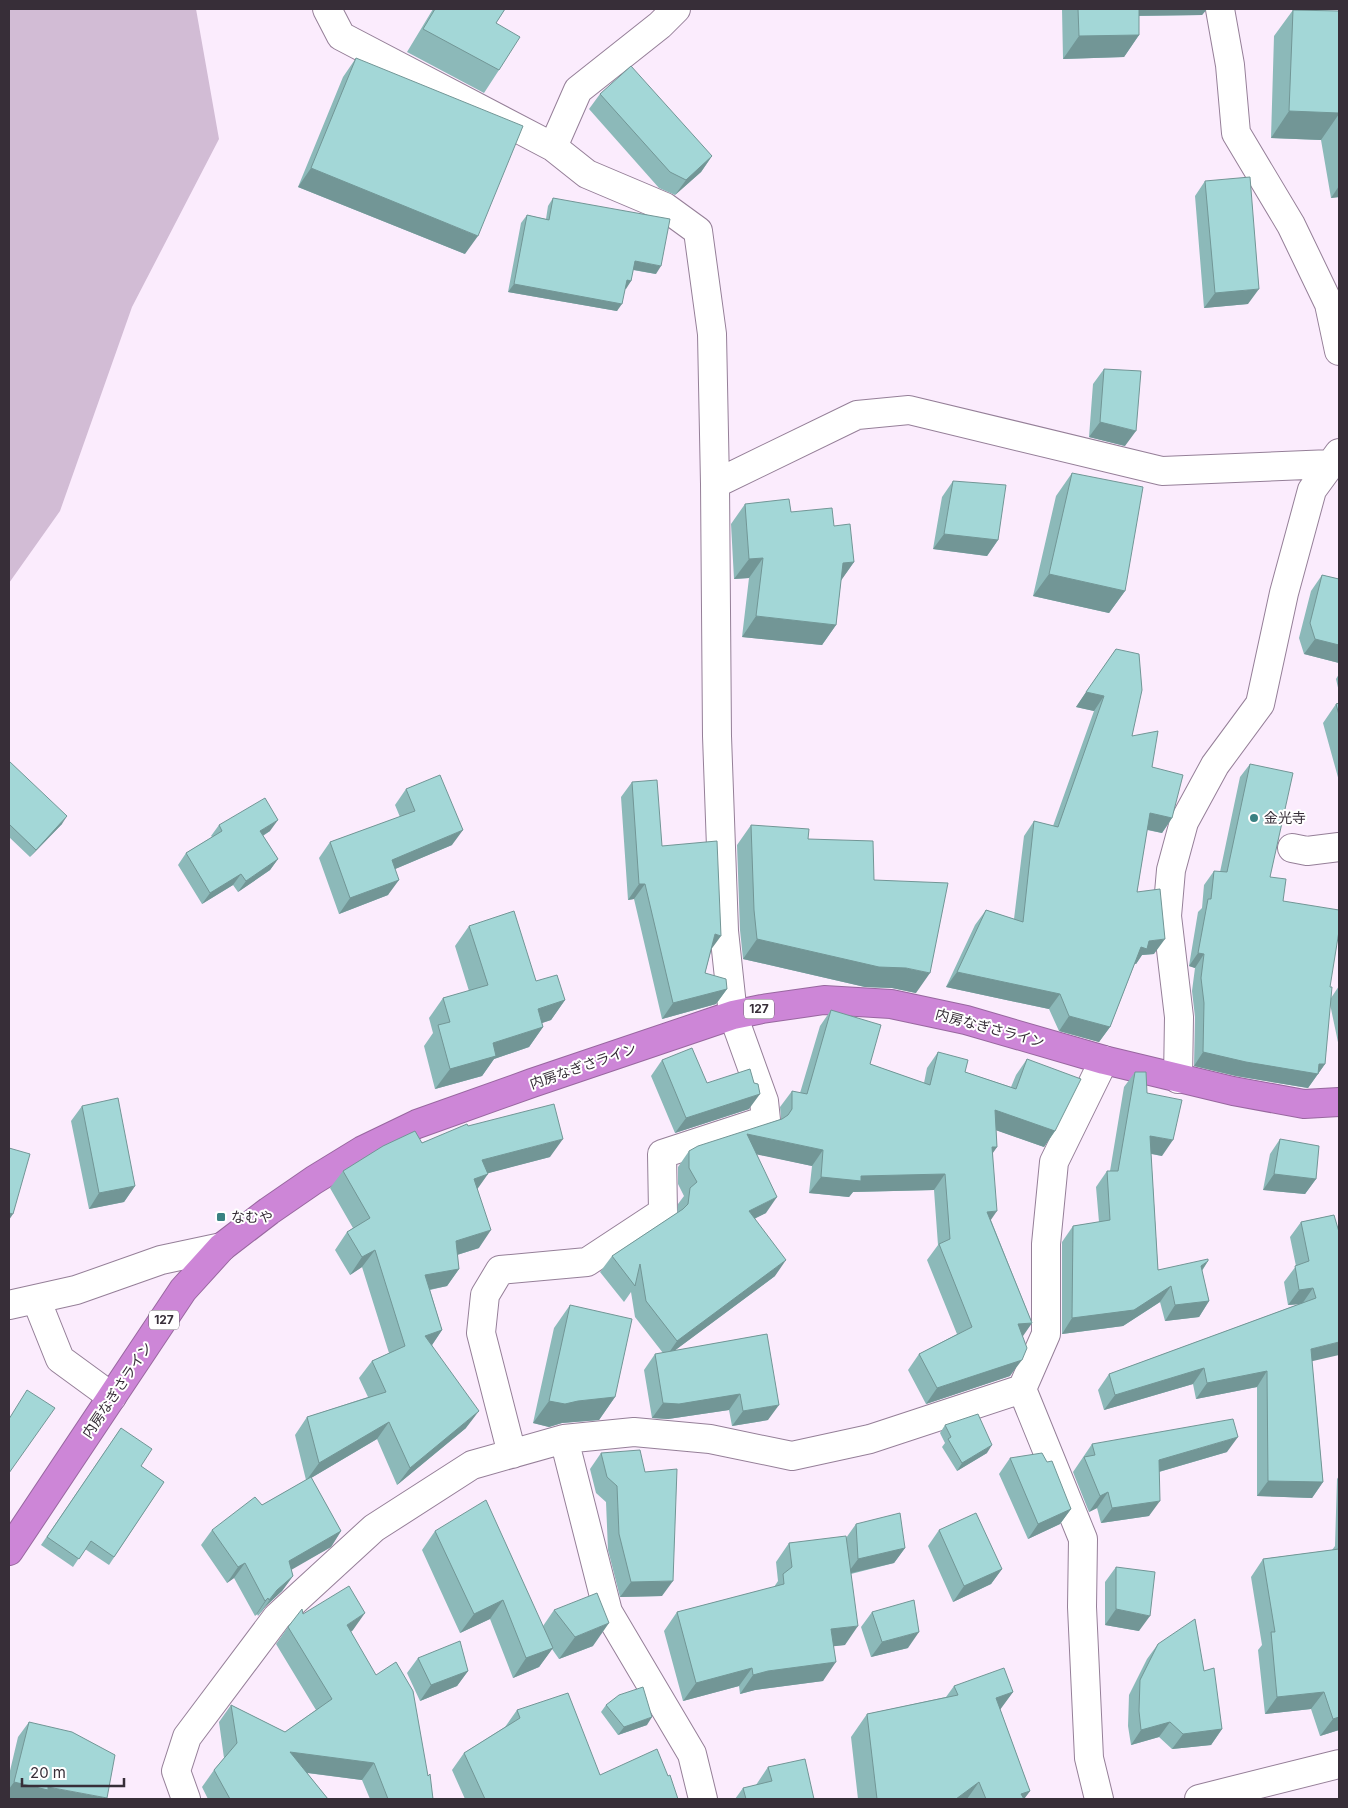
<svg xmlns="http://www.w3.org/2000/svg" width="1348" height="1808" font-family="Inter,'Noto Sans JP',sans-serif">
<rect width="100%" height="100%" fill="#fbecfd"/>
<path fill="#d2bcd5" d="M 9,9 L 196,9 L 219,139 L 132,307 L 60,511 L 9,583 Z"/>
<g fill="none" stroke-linecap="round" stroke-linejoin="round">
<defs>
<path id="minor" d="M 327,9 L 341,36 L 553,147 L 587,174 L 665,207 L 698,231 L 712,334 L 715,484 L 717,736 L 724,931 L 733,1015 L 764,1101 L 766,1120 L 662,1154 L 663,1212 L 587,1262 L 500,1270 L 485,1295 L 481,1333 L 512,1454
M 1220,9 L 1230,65 L 1236,133 L 1291,225 L 1329,304 L 1339,351
M 553,147 L 578,90 L 660,25 L 676,9
M 715,484 L 857,415 L 909,410 L 1162,471 L 1331,464
M 1292,848 L 1307,851 L 1339,847
M 1178,1079 L 1179,1017 L 1167,916 L 1171,870 L 1184,822 L 1215,765 L 1260,704 L 1284,593 L 1312,490 L 1339,453
M 36,1299 L 60,1359 L 112,1397
M 9,1305 L 76,1290 L 161,1260 L 222,1247
M 564,1439 L 608,1612 L 692,1754 L 703,1799
M 186,1799 L 176,1771 L 187,1737 L 277,1617 L 374,1528 L 472,1465 L 564,1439 L 634,1432 L 710,1439 L 792,1456 L 870,1439 L 1022,1389
M 1099,1799 L 1089,1758 L 1082,1607 L 1083,1539 L 1022,1389 L 1046,1334 L 1046,1244 L 1054,1162 L 1104,1060
M 1199,1799 L 1339,1764"/>
<path id="highway" d="M 9,1551 L 183,1290 L 222,1247 L 269,1211 L 314,1180 L 363,1150 L 417,1124 L 532,1083 L 733,1015 L 762,1009 L 824,1000 L 891,1004 L 966,1020 L 1104,1060 L 1233,1091 L 1304,1104 L 1339,1102"/>
</defs>
<use href="#minor" stroke="#957f98" stroke-width="30"/>
<use href="#highway" stroke="#98679f" stroke-width="30"/>
<use href="#minor" stroke="#fff" stroke-width="28"/>
<use href="#highway" stroke="#cd86d7" stroke-width="28"/>
</g>
<path fill="#8cb9b9" d="M 433,9 L 505,9 L 496,23 L 499,70 L 484,93 L 407,52 Z
M 1062,9 L 1207,9 L 1202,15 L 1139,16 L 1139,35 L 1124,57 L 1063,59 Z
M 1293,10 L 1339,11 L 1339,197 L 1331,198 L 1321,140 L 1271,138 L 1274,36 Z
M 356,58 L 465,254 L 298,187 L 343,77 Z
M 600,94 L 712,156 L 701,172 L 675,195 L 659,188 L 589,109 Z
M 1205,181 L 1248,304 L 1204,308 L 1195,196 Z
M 553,198 L 656,274 L 633,270 L 631,281 L 625,289 L 617,311 L 508,292 L 521,223 L 527,215 L 546,219 L 548,206 Z
M 1104,369 L 1125,446 L 1089,437 L 1093,384 Z
M 1072,473 L 1125,591 L 1109,613 L 1033,596 L 1056,496 Z
M 953,481 L 998,540 L 987,556 L 933,549 L 942,497 Z
M 745,504 L 834,526 L 854,562 L 841,580 L 836,625 L 822,645 L 742,637 L 749,578 L 734,579 L 731,524 Z
M 1322,575 L 1339,579 L 1339,663 L 1304,654 L 1299,638 L 1311,591 Z
M 1116,649 L 1132,736 L 1152,767 L 1172,818 L 1162,833 L 1147,830 L 1137,892 L 1154,954 L 1142,955 L 1136,964 L 1135,963 L 1110,1027 L 1099,1042 L 1059,1031 L 1049,1009 L 946,987 L 975,925 L 986,910 L 1014,919 L 1024,836 L 1034,821 L 1053,826 L 1094,711 L 1076,707 Z
M 1339,674 L 1339,692 L 1336,679 Z
M 1339,703 L 1339,781 L 1323,723 L 1336,704 Z
M 9,761 L 62,824 L 30,857 L 9,837 Z
M 1250,764 L 1270,877 L 1330,987 L 1331,998 L 1339,986 L 1339,1047 L 1330,1004 L 1325,1064 L 1308,1088 L 1236,1076 L 1194,1066 L 1195,1017 L 1192,991 L 1195,968 L 1189,966 L 1198,912 L 1202,908 L 1204,885 L 1214,871 L 1220,872 L 1240,777 Z
M 632,782 L 711,951 L 705,973 L 727,989 L 716,1004 L 662,1019 L 634,899 L 628,900 L 621,797 Z
M 406,789 L 452,845 L 395,869 L 388,895 L 339,914 L 319,858 L 330,842 L 400,817 L 395,805 Z
M 219,825 L 270,831 L 263,836 L 278,859 L 270,870 L 238,892 L 233,885 L 202,904 L 178,865 L 186,853 L 212,837 L 211,836 Z
M 751,825 L 808,839 L 874,880 L 916,993 L 892,988 L 865,987 L 743,959 L 740,930 L 737,845 Z
M 469,926 L 536,981 L 565,1000 L 551,1020 L 542,1023 L 543,1027 L 529,1047 L 494,1059 L 482,1076 L 435,1089 L 424,1046 L 433,1033 L 429,1018 L 443,998 L 469,991 L 455,946 Z
M 831,1010 L 870,1064 L 924,1083 L 927,1068 L 938,1052 L 965,1072 L 1011,1087 L 1016,1075 L 1027,1059 L 1055,1131 L 1044,1147 L 996,1130 L 997,1147 L 993,1152 L 991,1220 L 1032,1323 L 1022,1336 L 1010,1376 L 926,1404 L 908,1370 L 919,1354 L 957,1334 L 927,1260 L 938,1245 L 934,1190 L 853,1192 L 849,1197 L 809,1193 L 812,1166 L 757,1154 L 766,1213 L 755,1218 L 775,1276 L 674,1351 L 767,1334 L 768,1420 L 732,1426 L 729,1410 L 668,1419 L 652,1418 L 644,1370 L 655,1354 L 663,1353 L 635,1317 L 631,1292 L 624,1302 L 600,1272 L 612,1256 L 677,1213 L 678,1204 L 684,1196 L 678,1184 L 678,1167 L 689,1151 L 781,1119 L 780,1107 L 792,1091 L 800,1093 L 820,1026 Z
M 662,1060 L 707,1083 L 754,1083 L 749,1109 L 675,1133 L 651,1076 Z
M 1135,1072 L 1147,1093 L 1162,1156 L 1151,1154 L 1158,1270 L 1208,1261 L 1202,1271 L 1209,1301 L 1199,1317 L 1165,1321 L 1160,1302 L 1123,1326 L 1062,1334 L 1062,1242 L 1073,1226 L 1099,1222 L 1096,1187 L 1107,1171 L 1110,1171 L 1124,1087 Z
M 82,1106 L 135,1186 L 124,1202 L 89,1209 L 71,1121 Z
M 468,1126 L 550,1157 L 488,1173 L 477,1188 L 479,1248 L 457,1255 L 459,1269 L 447,1286 L 430,1290 L 442,1330 L 432,1345 L 466,1428 L 397,1485 L 377,1439 L 311,1478 L 341,1531 L 331,1547 L 291,1569 L 293,1576 L 282,1591 L 266,1606 L 258,1616 L 257,1614 L 255,1616 L 234,1578 L 227,1583 L 201,1545 L 212,1530 L 262,1505 L 306,1480 L 295,1435 L 307,1417 L 368,1397 L 359,1378 L 372,1361 L 389,1353 L 362,1267 L 350,1275 L 335,1250 L 347,1232 L 353,1228 L 330,1188 L 343,1171 Z
M 1280,1139 L 1316,1179 L 1305,1194 L 1263,1190 L 1270,1154 Z
M 1334,1215 L 1312,1362 L 1323,1482 L 1312,1498 L 1257,1496 L 1257,1387 L 1196,1399 L 1193,1384 L 1104,1410 L 1098,1390 L 1109,1374 L 1299,1304 L 1288,1305 L 1284,1282 L 1296,1266 L 1290,1237 L 1301,1222 Z
M 570,1305 L 615,1397 L 599,1420 L 562,1423 L 549,1427 L 533,1423 L 554,1328 Z
M 945,1425 L 987,1453 L 957,1471 L 942,1447 L 945,1443 L 940,1433 Z
M 121,1428 L 141,1466 L 164,1482 L 109,1565 L 85,1549 L 73,1567 L 41,1545 Z
M 1092,1444 L 1227,1452 L 1159,1472 L 1149,1516 L 1101,1523 L 1097,1508 L 1089,1512 L 1073,1472 Z
M 601,1453 L 645,1472 L 662,1596 L 620,1597 L 608,1550 L 606,1502 L 596,1493 L 590,1469 Z
M 1010,1458 L 1047,1462 L 1071,1509 L 1060,1524 L 1028,1539 L 999,1474 Z
M 1339,1476 L 1339,1730 L 1320,1736 L 1311,1709 L 1265,1714 L 1258,1650 L 1262,1645 L 1251,1577 L 1263,1559 L 1332,1550 L 1335,1546 L 1337,1479 Z
M 856,1524 L 905,1548 L 894,1563 L 851,1574 L 845,1645 L 834,1646 L 823,1681 L 755,1690 L 740,1694 L 739,1686 L 683,1701 L 664,1631 L 677,1612 L 774,1587 L 778,1581 L 776,1562 L 789,1543 L 846,1538 Z
M 939,1530 L 1002,1569 L 991,1584 L 953,1602 L 928,1546 Z
M 435,1531 L 543,1626 L 554,1610 L 593,1646 L 559,1659 L 552,1649 L 539,1667 L 513,1678 L 490,1619 L 460,1633 L 422,1550 Z
M 1116,1567 L 1139,1631 L 1105,1625 L 1105,1582 Z
M 872,1612 L 908,1648 L 871,1657 L 861,1627 Z
M 303,1614 L 353,1630 L 351,1632 L 428,1776 L 433,1799 L 370,1799 L 362,1780 L 307,1773 L 328,1799 L 208,1799 L 202,1787 L 214,1770 L 224,1758 L 219,1722 L 231,1705 L 285,1732 L 316,1710 L 276,1644 L 288,1627 Z
M 1158,1644 L 1204,1671 L 1222,1729 L 1211,1745 L 1172,1749 L 1159,1737 L 1131,1745 L 1128,1726 L 1129,1695 L 1147,1659 Z
M 418,1658 L 468,1671 L 457,1686 L 420,1701 L 407,1673 Z
M 954,1686 L 1013,1692 L 1000,1709 L 1030,1791 L 1024,1799 L 858,1799 L 851,1737 L 867,1714 L 946,1697 Z
M 606,1705 L 647,1725 L 618,1735 L 601,1712 Z
M 517,1710 L 600,1775 L 678,1799 L 465,1799 L 452,1770 L 464,1753 L 505,1727 Z
M 29,1722 L 115,1755 L 9,1798 L 9,1775 L 18,1737 Z
M 768,1767 L 814,1799 L 735,1799 L 743,1788 L 756,1785 Z"/>
<path fill="#729696" d="M 1128,9 L 1207,9 L 1202,15 L 1123,16 Z
M 1139,35 L 1124,57 L 1063,59 L 1079,36 Z
M 1289,111 L 1339,113 L 1339,114 L 1321,140 L 1271,138 Z
M 712,156 L 701,172 L 675,195 L 686,180 Z
M 311,168 L 478,236 L 465,254 L 298,187 Z
M 1339,186 L 1339,197 L 1331,198 Z
M 635,261 L 661,266 L 656,274 L 629,269 Z
M 627,280 L 631,281 L 626,289 L 621,288 Z
M 514,284 L 622,304 L 617,311 L 508,292 Z
M 1259,289 L 1248,304 L 1204,308 L 1215,293 Z
M 1100,422 L 1136,431 L 1125,446 L 1089,437 Z
M 944,534 L 998,540 L 987,556 L 933,549 Z
M 763,558 L 749,578 L 734,579 L 749,559 Z
M 854,562 L 840,582 L 843,563 Z
M 1049,574 L 1125,591 L 1109,613 L 1033,596 Z
M 756,616 L 836,625 L 822,645 L 742,637 Z
M 1315,639 L 1339,645 L 1339,663 L 1304,654 Z
M 1086,692 L 1104,696 L 1094,711 L 1076,707 Z
M 1150,813 L 1172,818 L 1162,833 L 1140,828 Z
M 67,816 L 62,824 L 30,857 L 36,850 Z
M 278,820 L 270,831 L 252,842 L 260,831 Z
M 463,830 L 452,845 L 381,875 L 392,860 Z
M 278,859 L 270,870 L 238,892 L 246,881 Z
M 241,874 L 233,885 L 202,904 L 210,893 Z
M 399,880 L 388,895 L 339,914 L 350,898 Z
M 639,884 L 645,884 L 634,899 L 628,900 Z
M 715,934 L 721,936 L 710,951 Z
M 757,939 L 906,968 L 930,973 L 916,993 L 892,988 L 865,987 L 743,959 Z
M 1165,939 L 1154,954 L 1142,955 L 1136,964 L 1130,962 L 1141,947 L 1149,941 Z
M 1198,953 L 1204,954 L 1195,968 L 1189,966 Z
M 957,972 L 1060,994 L 1049,1009 L 946,987 Z
M 727,989 L 716,1004 L 662,1019 L 673,1003 Z
M 565,1000 L 551,1020 L 524,1029 L 538,1009 Z
M 1069,1016 L 1110,1027 L 1099,1042 L 1059,1031 Z
M 543,1027 L 529,1047 L 494,1059 L 482,1076 L 435,1089 L 450,1069 L 493,1043 Z
M 1203,1052 L 1319,1064 L 1325,1064 L 1308,1088 L 1236,1076 L 1194,1066 Z
M 760,1094 L 749,1109 L 675,1133 L 686,1118 Z
M 995,1110 L 1055,1131 L 1044,1147 L 984,1126 Z
M 747,1134 L 823,1150 L 812,1166 L 736,1150 Z
M 1150,1136 L 1173,1140 L 1162,1156 L 1139,1151 Z
M 563,1139 L 550,1157 L 470,1178 L 482,1160 Z
M 992,1147 L 997,1147 L 986,1163 Z
M 488,1174 L 476,1191 L 474,1179 Z
M 945,1174 L 934,1190 L 853,1192 L 849,1197 L 809,1193 L 821,1177 Z
M 1274,1174 L 1316,1179 L 1305,1194 L 1263,1190 Z
M 135,1186 L 124,1202 L 89,1209 L 99,1193 Z
M 777,1197 L 766,1213 L 738,1227 L 749,1211 Z
M 997,1211 L 986,1227 L 987,1212 Z
M 9,1213 L 13,1214 L 9,1220 Z
M 491,1230 L 479,1248 L 444,1259 L 456,1241 Z
M 375,1250 L 362,1267 L 350,1275 L 362,1257 Z
M 786,1260 L 775,1276 L 666,1357 L 677,1341 Z
M 1208,1261 L 1198,1276 L 1201,1266 Z
M 459,1269 L 447,1286 L 413,1293 L 425,1275 Z
M 1171,1286 L 1160,1302 L 1123,1326 L 1062,1334 L 1072,1318 Z
M 1313,1288 L 1302,1304 L 1288,1305 L 1299,1290 Z
M 1209,1301 L 1199,1317 L 1165,1321 L 1175,1305 Z
M 1032,1323 L 1021,1339 L 1018,1324 Z
M 442,1330 L 430,1348 L 425,1336 Z
M 1339,1342 L 1339,1355 L 1300,1364 L 1311,1349 Z
M 1022,1360 L 1010,1376 L 926,1404 L 937,1388 Z
M 1204,1368 L 1193,1384 L 1104,1410 L 1115,1395 Z
M 1267,1371 L 1257,1387 L 1196,1399 L 1207,1383 Z
M 740,1394 L 729,1410 L 668,1419 L 652,1418 L 663,1403 Z
M 615,1397 L 599,1420 L 562,1423 L 549,1427 L 533,1423 L 549,1401 L 578,1401 Z
M 779,1405 L 768,1420 L 732,1426 L 743,1411 Z
M 479,1411 L 466,1428 L 397,1485 L 410,1468 Z
M 389,1422 L 377,1439 L 306,1481 L 319,1463 Z
M 1238,1437 L 1227,1452 L 1148,1475 L 1159,1460 Z
M 992,1445 L 987,1453 L 957,1471 L 962,1463 Z
M 1268,1481 L 1323,1482 L 1312,1498 L 1257,1496 Z
M 1108,1492 L 1097,1508 L 1089,1512 L 1100,1496 Z
M 1160,1501 L 1149,1516 L 1101,1523 L 1112,1508 Z
M 1071,1509 L 1060,1524 L 1028,1539 L 1038,1524 Z
M 341,1531 L 331,1547 L 279,1577 L 289,1561 Z
M 905,1548 L 894,1563 L 847,1574 L 858,1559 Z
M 245,1563 L 234,1578 L 227,1583 L 238,1567 Z
M 1002,1569 L 991,1584 L 953,1602 L 964,1586 Z
M 293,1576 L 282,1591 L 266,1606 L 258,1616 L 277,1590 Z
M 673,1581 L 662,1596 L 620,1597 L 631,1582 Z
M 268,1598 L 257,1614 L 255,1616 L 265,1601 Z
M 503,1600 L 490,1619 L 460,1633 L 474,1614 Z
M 1116,1609 L 1150,1616 L 1139,1631 L 1105,1625 Z
M 365,1613 L 353,1630 L 335,1642 L 347,1625 Z
M 609,1623 L 593,1646 L 559,1659 L 575,1637 Z
M 858,1626 L 845,1645 L 818,1648 L 831,1629 Z
M 919,1632 L 908,1648 L 871,1657 L 882,1642 Z
M 553,1648 L 539,1667 L 513,1678 L 526,1658 Z
M 836,1662 L 823,1681 L 755,1690 L 740,1694 L 753,1675 L 768,1671 Z
M 752,1668 L 739,1686 L 683,1701 L 696,1683 Z
M 468,1671 L 457,1686 L 420,1701 L 431,1685 Z
M 1013,1692 L 997,1714 L 996,1698 Z
M 1324,1692 L 1311,1709 L 1265,1714 L 1277,1697 Z
M 652,1717 L 647,1725 L 618,1735 L 624,1727 Z
M 1339,1717 L 1339,1730 L 1320,1736 L 1333,1719 Z
M 1170,1722 L 1159,1737 L 1131,1745 L 1141,1730 Z
M 1222,1729 L 1211,1745 L 1172,1749 L 1183,1734 Z
M 290,1752 L 374,1763 L 362,1780 L 278,1769 Z
M 14,1782 L 48,1787 L 107,1798 L 106,1799 L 12,1799 L 9,1798 L 9,1789 Z
M 979,1782 L 967,1799 L 956,1799 Z
M 1030,1791 L 1024,1799 L 1021,1794 Z"/>
<path fill="#a3d7d7" stroke="#729696" d="M 435,9 L 505,9 L 496,23 L 520,37 L 499,70 L 423,29 Z
M 1078,9 L 1139,9 L 1139,35 L 1079,36 Z
M 1293,10 L 1339,11 L 1339,113 L 1289,111 Z
M 356,58 L 523,126 L 478,236 L 311,168 Z
M 631,66 L 712,156 L 686,180 L 670,172 L 600,94 Z
M 1250,177 L 1259,289 L 1215,293 L 1205,181 Z
M 553,198 L 670,219 L 661,266 L 635,261 L 631,281 L 627,280 L 622,304 L 514,284 L 527,215 L 549,220 Z
M 1104,369 L 1141,371 L 1136,431 L 1100,422 Z
M 1072,473 L 1143,487 L 1125,591 L 1049,574 Z
M 953,481 L 1006,485 L 998,540 L 944,534 Z
M 789,499 L 791,512 L 832,508 L 834,526 L 850,524 L 854,562 L 843,563 L 836,625 L 756,616 L 763,558 L 749,559 L 745,504 Z
M 1322,575 L 1339,579 L 1339,645 L 1315,639 L 1310,623 Z
M 1116,649 L 1139,654 L 1142,690 L 1132,736 L 1158,731 L 1152,767 L 1183,775 L 1172,818 L 1150,813 L 1137,892 L 1160,889 L 1165,939 L 1149,941 L 1147,949 L 1141,947 L 1110,1027 L 1069,1016 L 1060,994 L 957,972 L 986,910 L 1023,922 L 1034,821 L 1058,827 L 1104,696 L 1086,692 Z
M 1339,703 L 1339,715 L 1336,704 Z
M 9,761 L 67,816 L 36,850 L 9,824 Z
M 1250,764 L 1293,773 L 1270,877 L 1286,879 L 1283,901 L 1339,910 L 1339,931 L 1330,987 L 1332,987 L 1325,1064 L 1319,1064 L 1318,1074 L 1246,1062 L 1203,1052 L 1204,1003 L 1201,978 L 1204,954 L 1198,953 L 1208,899 L 1211,899 L 1214,871 L 1227,872 Z
M 440,775 L 463,830 L 392,860 L 399,880 L 350,898 L 330,842 L 415,811 L 406,789 Z
M 657,780 L 662,846 L 717,841 L 721,936 L 715,934 L 705,973 L 726,979 L 727,989 L 673,1003 L 645,884 L 639,884 L 632,782 Z
M 265,798 L 278,820 L 260,831 L 278,859 L 246,881 L 241,874 L 210,893 L 186,853 L 222,831 L 219,825 Z
M 751,825 L 809,829 L 808,839 L 873,841 L 874,880 L 948,883 L 930,973 L 906,968 L 879,967 L 757,939 L 754,910 Z
M 514,911 L 536,981 L 557,975 L 565,1000 L 538,1009 L 543,1027 L 493,1043 L 496,1056 L 450,1069 L 438,1025 L 450,1022 L 443,998 L 488,985 L 469,926 Z
M 831,1010 L 881,1025 L 870,1064 L 930,1085 L 938,1052 L 968,1060 L 965,1072 L 1016,1089 L 1027,1059 L 1081,1079 L 1055,1131 L 995,1110 L 997,1147 L 992,1147 L 997,1211 L 987,1212 L 1032,1323 L 1018,1324 L 1027,1348 L 1022,1360 L 937,1388 L 919,1354 L 972,1327 L 939,1244 L 950,1239 L 945,1174 L 861,1176 L 861,1181 L 821,1177 L 823,1150 L 747,1134 L 777,1197 L 749,1211 L 786,1260 L 677,1341 L 646,1301 L 640,1264 L 635,1286 L 612,1256 L 683,1209 L 688,1204 L 690,1188 L 697,1182 L 689,1168 L 689,1151 L 698,1146 L 782,1119 L 788,1115 L 792,1109 L 792,1091 L 807,1094 Z
M 692,1048 L 707,1083 L 750,1069 L 754,1083 L 758,1084 L 760,1094 L 686,1118 L 662,1060 Z
M 1135,1072 L 1146,1072 L 1147,1093 L 1182,1100 L 1173,1140 L 1150,1136 L 1158,1270 L 1208,1259 L 1208,1261 L 1201,1266 L 1209,1301 L 1175,1305 L 1171,1286 L 1134,1310 L 1072,1318 L 1073,1226 L 1110,1220 L 1107,1171 L 1118,1171 Z
M 118,1098 L 135,1186 L 99,1193 L 82,1106 Z
M 554,1104 L 563,1139 L 482,1160 L 488,1174 L 474,1179 L 491,1230 L 456,1241 L 459,1269 L 425,1275 L 442,1330 L 425,1336 L 479,1411 L 410,1468 L 389,1422 L 319,1463 L 307,1417 L 386,1392 L 372,1361 L 405,1346 L 375,1250 L 362,1257 L 347,1232 L 370,1218 L 343,1171 L 383,1146 L 415,1131 L 422,1143 L 467,1124 L 468,1126 Z
M 1280,1139 L 1319,1146 L 1316,1179 L 1274,1174 Z
M 9,1148 L 30,1154 L 13,1214 L 9,1213 Z
M 1334,1215 L 1339,1232 L 1339,1342 L 1311,1349 L 1323,1482 L 1268,1481 L 1267,1371 L 1207,1383 L 1204,1368 L 1115,1395 L 1109,1374 L 1316,1298 L 1313,1288 L 1299,1290 L 1295,1266 L 1309,1261 L 1301,1222 Z
M 570,1305 L 632,1319 L 615,1397 L 578,1401 L 565,1404 L 549,1401 Z
M 767,1334 L 779,1405 L 743,1411 L 740,1394 L 679,1404 L 663,1403 L 655,1354 Z
M 27,1390 L 55,1408 L 9,1473 L 9,1419 Z
M 978,1414 L 992,1445 L 962,1463 L 948,1439 L 951,1437 L 945,1425 Z
M 1233,1419 L 1238,1437 L 1159,1460 L 1160,1501 L 1112,1508 L 1108,1492 L 1100,1496 L 1084,1457 L 1095,1455 L 1092,1444 Z
M 121,1428 L 152,1449 L 141,1466 L 164,1482 L 114,1557 L 91,1541 L 79,1559 L 47,1537 Z
M 640,1450 L 645,1472 L 677,1469 L 673,1581 L 631,1582 L 619,1534 L 617,1486 L 607,1477 L 601,1453 Z
M 1042,1453 L 1047,1462 L 1052,1461 L 1071,1509 L 1038,1524 L 1010,1458 Z
M 311,1477 L 341,1531 L 289,1561 L 293,1576 L 277,1590 L 269,1600 L 268,1598 L 265,1601 L 245,1563 L 238,1567 L 212,1530 L 255,1497 L 262,1505 Z
M 486,1500 L 553,1648 L 526,1658 L 503,1600 L 474,1614 L 435,1531 Z
M 900,1513 L 905,1548 L 858,1559 L 856,1524 Z
M 976,1513 L 1002,1569 L 964,1586 L 939,1530 Z
M 846,1536 L 858,1626 L 831,1629 L 836,1662 L 768,1671 L 753,1675 L 752,1668 L 696,1683 L 677,1612 L 784,1584 L 783,1574 L 792,1567 L 789,1543 Z
M 1339,1549 L 1339,1717 L 1333,1719 L 1324,1692 L 1277,1697 L 1271,1632 L 1275,1632 L 1263,1559 Z
M 1116,1567 L 1155,1572 L 1150,1616 L 1116,1609 Z
M 349,1586 L 365,1613 L 347,1625 L 376,1675 L 396,1662 L 413,1691 L 428,1776 L 430,1774 L 433,1799 L 388,1799 L 374,1763 L 290,1752 L 328,1799 L 230,1799 L 214,1770 L 237,1743 L 231,1705 L 285,1732 L 332,1699 L 288,1627 L 302,1609 L 303,1614 Z
M 597,1593 L 609,1623 L 575,1637 L 554,1610 Z
M 914,1600 L 919,1632 L 882,1642 L 872,1612 Z
M 1195,1619 L 1204,1671 L 1214,1668 L 1222,1729 L 1183,1734 L 1170,1722 L 1141,1730 L 1139,1711 L 1140,1680 L 1158,1644 Z
M 460,1641 L 468,1671 L 431,1685 L 418,1658 Z
M 1004,1668 L 1013,1692 L 996,1698 L 1030,1791 L 1021,1794 L 1024,1799 L 986,1799 L 979,1782 L 956,1799 L 877,1799 L 867,1714 L 958,1695 L 954,1686 Z
M 643,1687 L 652,1717 L 624,1727 L 606,1705 L 619,1695 Z
M 568,1693 L 600,1775 L 657,1749 L 668,1776 L 670,1775 L 678,1799 L 485,1799 L 464,1753 L 520,1718 L 517,1710 Z
M 29,1722 L 72,1732 L 115,1755 L 107,1798 L 48,1787 L 48,1790 L 14,1782 Z
M 805,1759 L 814,1799 L 746,1799 L 743,1788 L 772,1781 L 768,1767 Z"/>
<g fill="#398182" stroke="#fff" stroke-width="2">
<circle cx="1254" cy="818" r="5"/>
<rect x="216" y="1212" width="10" height="10" rx="2.5"/>
</g>
<g text-anchor="middle" stroke-width="4" stroke-linejoin="round" paint-order="stroke">
<g fill="#fff" stroke="#736d74" stroke-width="1">
<rect x="744" y="999.5" width="30" height="19" rx="4"/>
<rect x="149" y="1310.5" width="30" height="19" rx="4"/>
</g>
<g font-size="12" font-weight="bold" fill="#372e38">
<text x="759" y="1013">127</text>
<text x="164" y="1324">127</text>
</g>
<g font-size="14" fill="#372e38" stroke="#fff" text-anchor="start">
<text x="1264" y="823">金光寺</text>
<text x="231" y="1222">なむや</text>
</g>
<g font-size="14" fill="#372e38" stroke="#fff">
<text transform="translate(990 1028) rotate(15)" y="5">内房なぎさライン</text>
<text transform="translate(583 1066) rotate(-19)" y="5">内房なぎさライン</text>
<text transform="translate(117 1390) rotate(-56)" y="5">内房なぎさライン</text>
</g>
</g>
<rect width="1348" height="1808" fill="none" stroke="#372e38" stroke-width="20"/>
<path d="M22 1778v8h102v-8" fill="none" stroke="#372e38" stroke-width="2.5"/>
<text x="30" y="1778" font-size="15" fill="#372e38" stroke="#ffffff" stroke-width="4" paint-order="stroke">20 m</text>
</svg>
